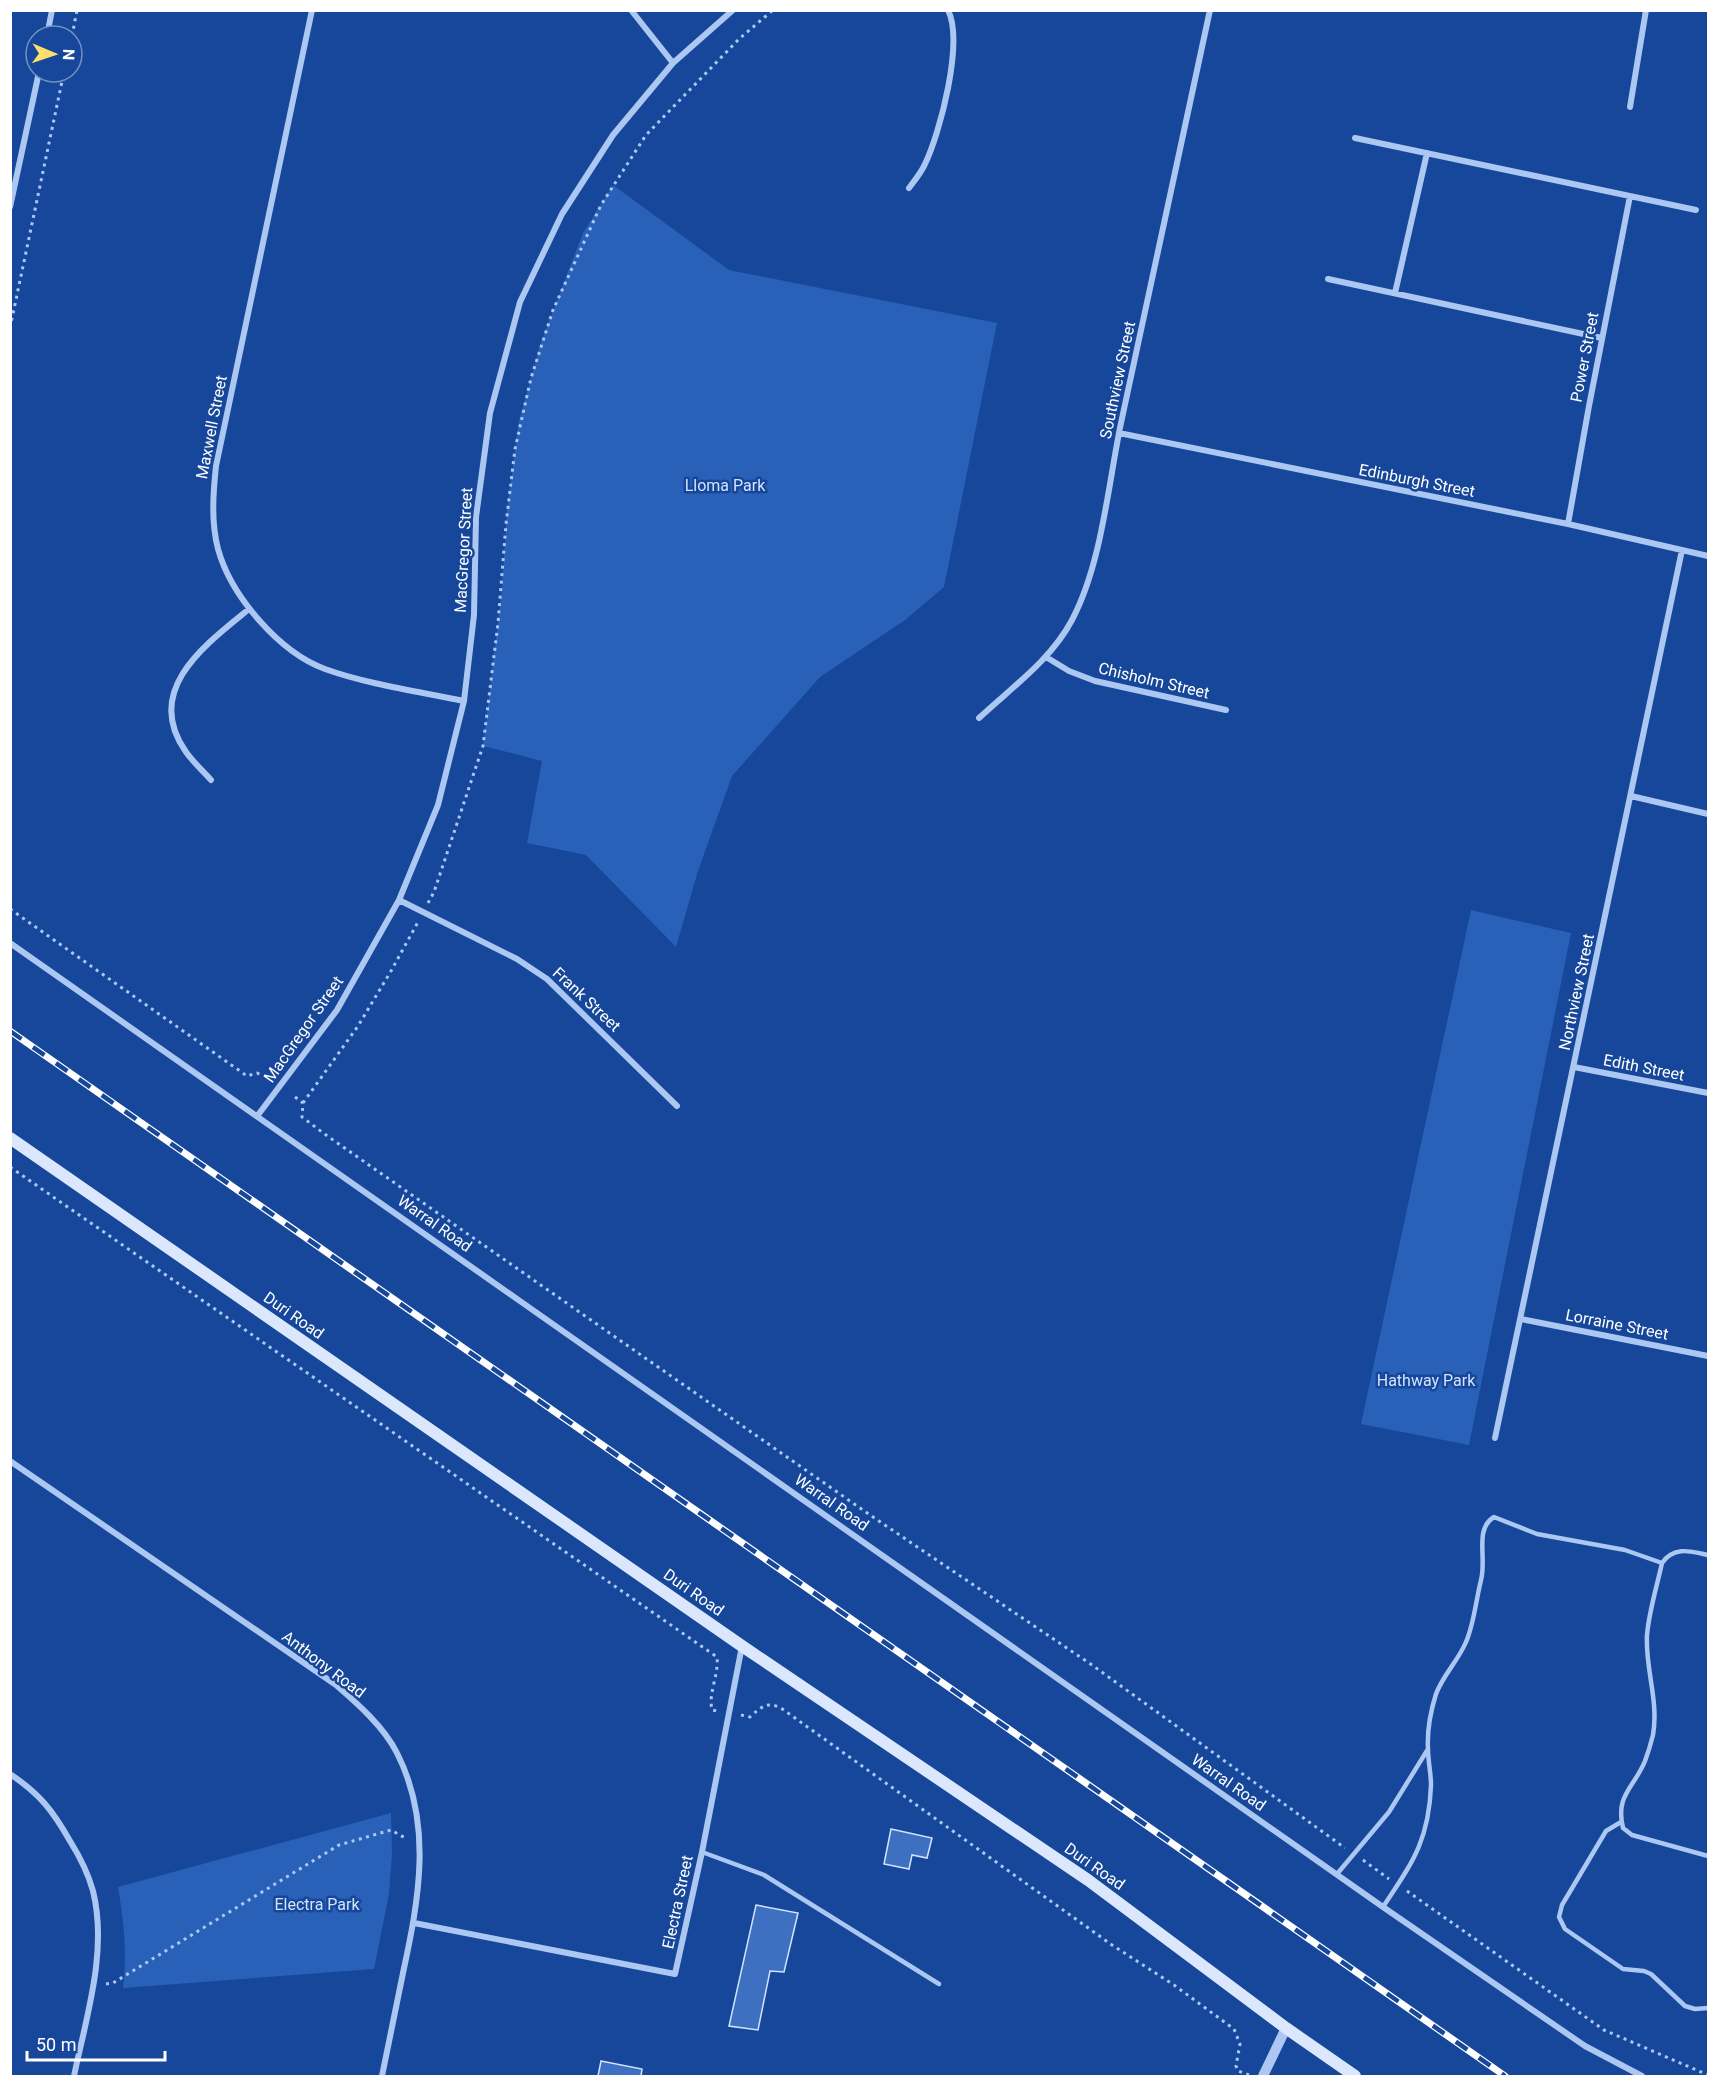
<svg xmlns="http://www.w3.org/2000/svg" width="1719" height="2087" font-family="Roboto,sans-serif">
<rect width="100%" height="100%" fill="#16479a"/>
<path fill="#2960b8" d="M 613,185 L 729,270 L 997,323 L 944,587 L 905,620 L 820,677 L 732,776 L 698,871 L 676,947 L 586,855 L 527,843 L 542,761 L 483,746 L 502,589 L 507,510 L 519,421 L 541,342 L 583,233 Z
M 1471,910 L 1571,933 L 1469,1445 L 1361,1424 Z
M 391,1813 L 392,1854 L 389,1894 L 374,1969 L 123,1988 C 127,1951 124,1923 118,1887 Z"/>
<path fill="#3e70c1" stroke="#d3e3fd" stroke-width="1.5" d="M 891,1829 L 932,1838 L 927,1858 L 912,1855 L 909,1869 L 884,1864 Z
M 756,1905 L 798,1913 L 784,1972 L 770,1971 L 758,2030 L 729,2026 Z
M 601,2061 L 642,2069 L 641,2076 L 598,2076 Z"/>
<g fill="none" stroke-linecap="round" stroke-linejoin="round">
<path stroke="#abc7f2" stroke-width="3" stroke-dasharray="3 4.5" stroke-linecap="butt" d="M 72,36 L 77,10
M 10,328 L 64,72
M 428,903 L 434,892 L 483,746 L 498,623 L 506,524 L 515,449 L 531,378 L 553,310 L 601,205 L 646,135 L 739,39 L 773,10
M 10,909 L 247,1076 L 257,1073 L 263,1076
M 295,1097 L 303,1103 L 302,1117 L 326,1135 L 870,1515 L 1092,1665 L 1345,1848
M 303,1103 L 358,1026 L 391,971 L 418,922
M 10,1167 L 717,1657 C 719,1675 708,1693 712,1710 L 717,1711
M 741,1715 L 750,1717 C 761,1707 767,1701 781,1708 L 1112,1945 L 1174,1985 L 1234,2029 L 1240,2044 L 1236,2066 L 1238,2071 L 1249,2075
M 1363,1860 L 1389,1879
M 1407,1891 L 1604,2030 L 1708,2075
M 106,1984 L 113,1983 L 339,1845 L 391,1830 L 407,1839"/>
<path stroke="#abc7f2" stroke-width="4.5" d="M 1662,1563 C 1674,1546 1690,1551 1708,1555
M 1621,1822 L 1606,1831 L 1562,1905 L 1559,1917 L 1565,1929 L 1623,1969 L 1644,1971 L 1651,1974 L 1685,2006 L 1695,2009 L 1708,2008
M 702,1852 L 764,1875 L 939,1984
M 1337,1874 L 1389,1812 L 1428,1749
M 1383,1907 C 1412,1863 1429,1841 1431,1785 C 1431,1773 1428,1761 1428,1749 C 1427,1732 1431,1710 1436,1694 C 1443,1675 1458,1661 1466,1642 C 1474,1624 1476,1600 1481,1580 C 1487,1558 1474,1529 1494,1517 L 1537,1534 L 1625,1550 L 1662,1563 C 1657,1586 1649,1611 1647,1635 C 1645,1668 1659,1701 1653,1735 C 1651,1743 1648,1753 1645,1761 C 1634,1788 1615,1795 1623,1828 L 1632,1835 L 1708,1856"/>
<path stroke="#abc7f2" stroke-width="6" d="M 312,10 L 216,466 C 213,494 211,522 218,549 C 231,596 279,652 325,669 C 366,684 421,692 464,701
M 631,10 L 673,63
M 47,36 L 52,10
M 1630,107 L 1646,10
M 1355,138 L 1696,210
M 909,188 C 915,180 921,173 925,164 C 940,133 964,42 948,10
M 10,207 L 39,72
M 1328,279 L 1602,338
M 1395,293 L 1427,153
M 1119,433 L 1568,524 L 1708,556
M 1568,524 L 1589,406 L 1630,196
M 1046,657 L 1069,671 L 1095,681 L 1226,710
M 979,718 C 1011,688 1051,660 1072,620 C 1102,563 1108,485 1121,423 C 1151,285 1180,148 1210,10
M 211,780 C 203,771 193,762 186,752 C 142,690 206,644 249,609
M 1631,796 L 1708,814
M 399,900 L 517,959 L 547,979 L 677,1106
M 10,943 L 1383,1907 L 1585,2046 L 1642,2076
M 1574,1067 L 1708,1093
M 258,1115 L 337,1010 L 399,900 L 438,805 L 464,701 L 474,615 L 476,517 L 490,413 L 520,302 L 562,214 L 613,135 L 673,63 L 733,10
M 1521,1319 L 1708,1356
M 1495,1438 L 1682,550
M 10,1461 L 336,1685 C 358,1704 384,1727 397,1753 C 433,1824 419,1899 403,1973 C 396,2008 389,2042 382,2076
M 10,1774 C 40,1794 53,1811 70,1841 C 80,1857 88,1873 93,1891 C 108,1951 86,2018 74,2076
M 414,1923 L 675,1974 L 702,1852 L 742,1646"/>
<path stroke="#abc7f2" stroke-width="10" d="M 1263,2076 L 1286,2028"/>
<path stroke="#dae7fc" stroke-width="12" d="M 10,1138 L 742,1646 L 1088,1880 L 1286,2028 L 1355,2076"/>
<defs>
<path id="rail" d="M 10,1031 L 1505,2076"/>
</defs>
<use href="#rail" stroke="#fff" stroke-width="7"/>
<use href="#rail" stroke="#16479a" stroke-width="4.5" stroke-dasharray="14" stroke-linecap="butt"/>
</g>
<g text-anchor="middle" stroke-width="5" stroke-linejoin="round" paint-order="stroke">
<g font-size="16" fill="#fff" stroke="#16479a">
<text transform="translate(1584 357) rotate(-79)" y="6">Power Street</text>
<text transform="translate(1117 380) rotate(-78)" y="6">Southview Street</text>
<text transform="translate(211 427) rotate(-79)" y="6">Maxwell Street</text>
<text transform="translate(1417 480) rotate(11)" y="6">Edinburgh Street</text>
<text transform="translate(463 550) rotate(-87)" y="6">MacGregor Street</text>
<text transform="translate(1154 680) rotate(13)" y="6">Chisholm Street</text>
<text transform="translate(1576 992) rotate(-78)" y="6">Northview Street</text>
<text transform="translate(587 999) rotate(43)" y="6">Frank Street</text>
<text transform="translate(303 1029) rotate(-55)" y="6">MacGregor Street</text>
<text transform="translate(1644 1067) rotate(11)" y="6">Edith Street</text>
<text transform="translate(435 1223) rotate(35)" y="6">Warral Road</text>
<text transform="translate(294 1315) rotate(35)" y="6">Duri Road</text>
<text transform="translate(1617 1324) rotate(11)" y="6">Lorraine Street</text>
<text transform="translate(832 1502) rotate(35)" y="6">Warral Road</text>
<text transform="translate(694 1592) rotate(35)" y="6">Duri Road</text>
<text transform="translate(324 1664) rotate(37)" y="6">Anthony Road</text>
<text transform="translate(1229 1782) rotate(35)" y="6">Warral Road</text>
<text transform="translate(1095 1866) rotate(35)" y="6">Duri Road</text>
<text transform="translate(677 1902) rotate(-78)" y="6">Electra Street</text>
</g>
<g font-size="16" fill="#d3e3fd" stroke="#16479a">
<text x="725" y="491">Lloma Park</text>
<text x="1426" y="1386">Hathway Park</text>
<text x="317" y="1910">Electra Park</text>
</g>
</g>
<rect width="1719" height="2087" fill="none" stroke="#ffffff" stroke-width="24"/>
<g transform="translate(54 54) rotate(92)"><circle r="28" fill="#16479a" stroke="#7391c2" stroke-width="1.5"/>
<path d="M0-4.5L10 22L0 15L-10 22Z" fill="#ffde6c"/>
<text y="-9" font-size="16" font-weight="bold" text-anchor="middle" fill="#ffffff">N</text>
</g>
<path d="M27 2051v9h138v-9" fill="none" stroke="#ffffff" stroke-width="3"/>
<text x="36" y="2051" font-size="18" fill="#ffffff" stroke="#16479a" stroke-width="4.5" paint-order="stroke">50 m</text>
</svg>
